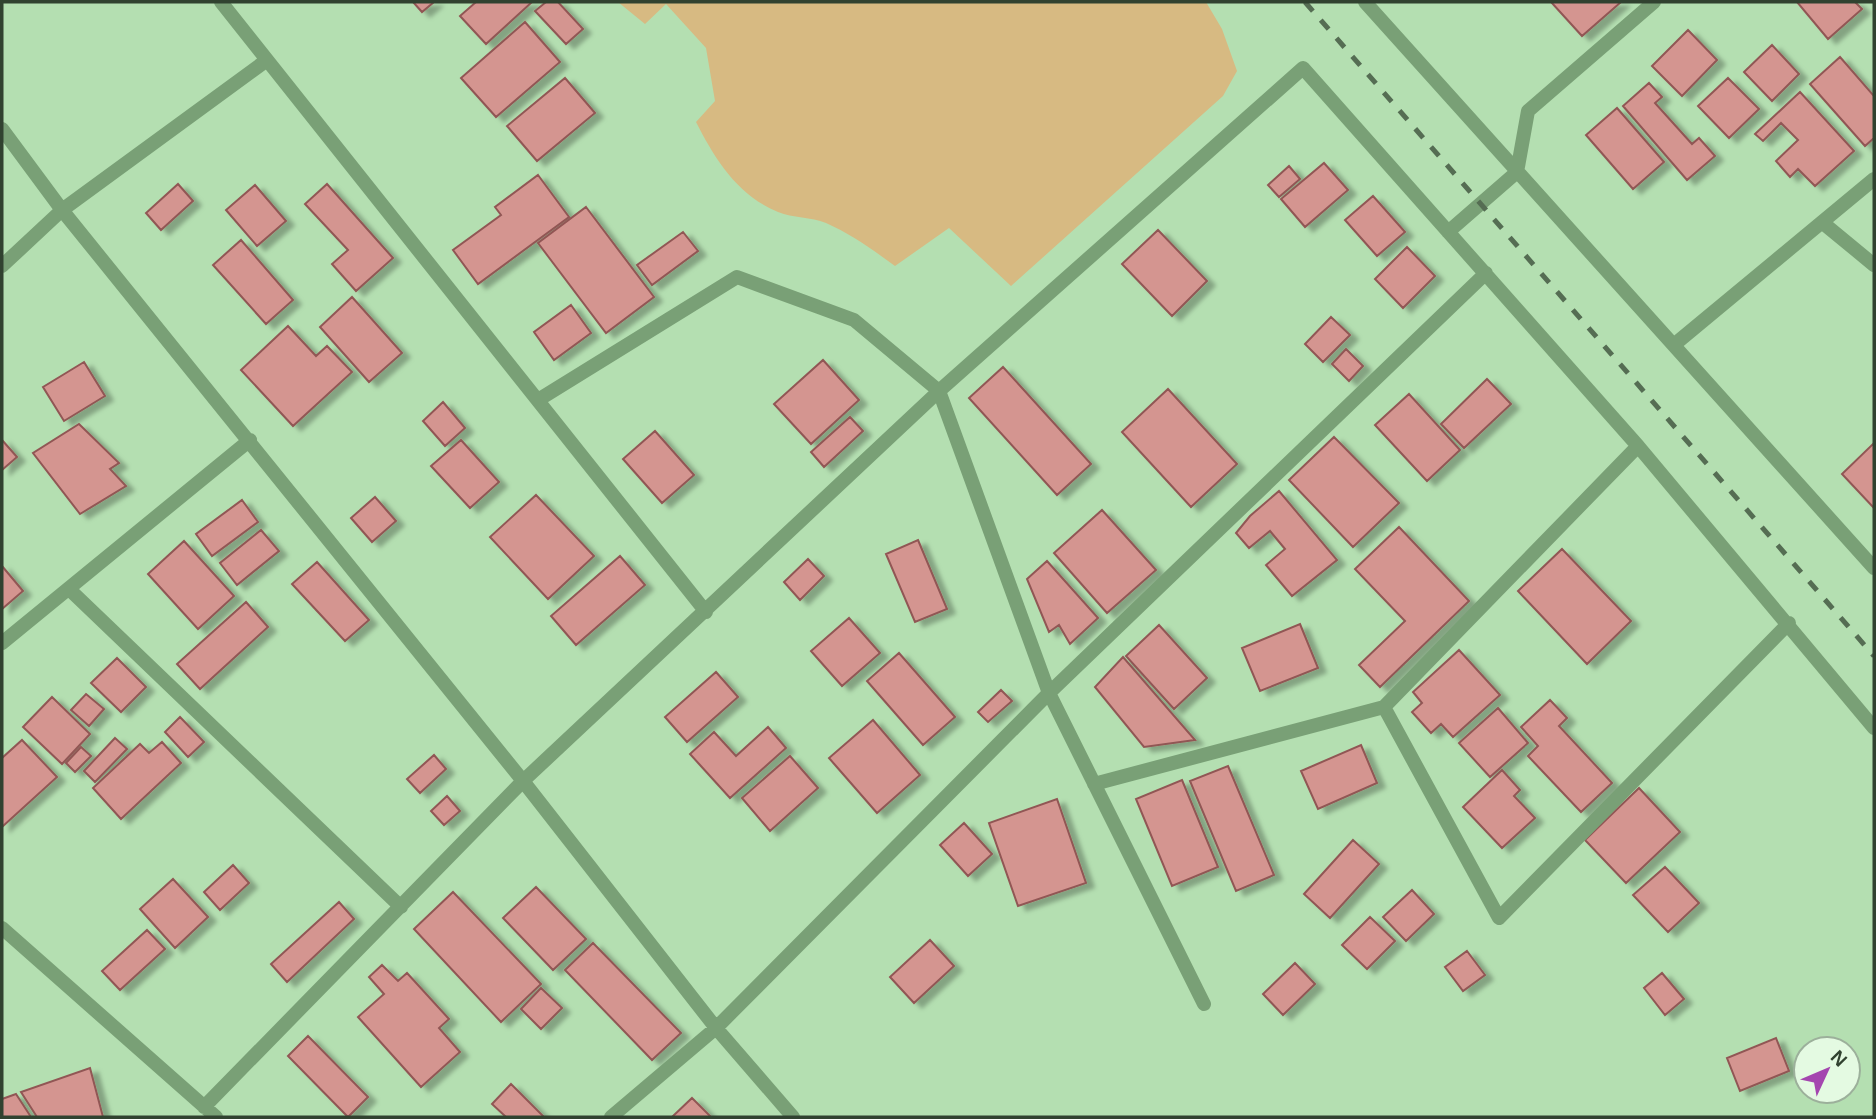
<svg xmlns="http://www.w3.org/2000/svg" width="1876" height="1119" font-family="Helvetica,sans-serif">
<defs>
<filter id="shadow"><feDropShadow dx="8" dy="4.5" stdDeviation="2" flood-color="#0004"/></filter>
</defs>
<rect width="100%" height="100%" fill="#b4dfb1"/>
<path fill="#d7ba82" d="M 618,2 L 1206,2 L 1222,29 L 1237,71 L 1223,96 L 1011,286 L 949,228 L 895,266 C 873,250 851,234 826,223 C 811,217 793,218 778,212 C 737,195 715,159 696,122 L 715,101 L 706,48 L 666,4 L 645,24 Z"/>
<path fill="#d49590" stroke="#915754" stroke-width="2" filter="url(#shadow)" d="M 413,2 L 434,2 L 422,12 Z
M 476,2 L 532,2 L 486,44 L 460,16 Z
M 546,2 L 558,2 L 583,29 L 566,44 L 535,11 Z
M 1551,2 L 1621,2 L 1582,36 Z
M 1797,2 L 1855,2 L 1862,9 L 1828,39 Z
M 525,22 L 560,62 L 496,117 L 461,78 Z
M 1688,30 L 1717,60 L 1682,96 L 1652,66 Z
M 1772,45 L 1799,74 L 1772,101 L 1744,72 Z
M 1840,57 L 1874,96 L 1874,138 L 1865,146 L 1810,84 Z
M 565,78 L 595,113 L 537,161 L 507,126 Z
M 1728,78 L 1759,109 L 1729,138 L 1698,106 Z
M 1649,83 L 1662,97 L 1655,103 L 1692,144 L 1699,138 L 1715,156 L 1687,180 L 1623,106 Z
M 1800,92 L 1854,151 L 1815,186 L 1798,169 L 1790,177 L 1776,161 L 1798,140 L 1781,123 L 1763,141 L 1755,134 Z
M 1617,108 L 1664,162 L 1633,189 L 1586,135 Z
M 1324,163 L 1348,190 L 1305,227 L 1281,199 Z
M 1289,166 L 1300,179 L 1279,197 L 1268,185 Z
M 538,175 L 569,217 L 478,284 L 453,250 L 501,215 L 495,207 Z
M 178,184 L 193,201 L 161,230 L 146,213 Z
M 327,184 L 393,258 L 356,291 L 332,264 L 348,250 L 305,204 Z
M 255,185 L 286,221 L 257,246 L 226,210 Z
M 1373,196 L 1405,232 L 1377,256 L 1345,220 Z
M 586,207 L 654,297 L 606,333 L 538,243 Z
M 1158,230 L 1207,281 L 1172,316 L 1122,264 Z
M 683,232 L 698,251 L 652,285 L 637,265 Z
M 241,240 L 293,300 L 266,324 L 213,265 Z
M 1407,247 L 1435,276 L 1403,308 L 1375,279 Z
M 352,297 L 402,353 L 369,382 L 320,327 Z
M 571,305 L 591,333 L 554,360 L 534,332 Z
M 1331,317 L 1350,335 L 1323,362 L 1305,344 Z
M 288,326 L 316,356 L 327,346 L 352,372 L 293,426 L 241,370 Z
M 1346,349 L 1363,366 L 1349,381 L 1332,364 Z
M 823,360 L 859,400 L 811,444 L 774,404 Z
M 84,362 L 105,396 L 64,421 L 43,387 Z
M 1003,367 L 1091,464 L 1057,495 L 969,398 Z
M 1487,379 L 1511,404 L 1464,448 L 1441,424 Z
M 1168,389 L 1237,464 L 1191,507 L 1122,432 Z
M 1409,394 L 1460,450 L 1427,481 L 1375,425 Z
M 443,402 L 465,428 L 445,446 L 423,421 Z
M 850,417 L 863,431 L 824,467 L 811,452 Z
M 79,424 L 119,463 L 110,469 L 126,486 L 80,514 L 33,453 Z
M 655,431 L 694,475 L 662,503 L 623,459 Z
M 1334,437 L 1399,503 L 1353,547 L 1289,480 Z
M 2,440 L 17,457 L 2,470 Z
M 461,440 L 499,482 L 470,508 L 431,466 Z
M 1874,443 L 1874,505 L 1873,507 L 1842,474 Z
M 1279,491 L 1337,560 L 1292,596 L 1266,565 L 1285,549 L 1270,531 L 1249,548 L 1236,533 L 1250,516 Z
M 536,495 L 594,556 L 548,599 L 490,537 Z
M 375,497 L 396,521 L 372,542 L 351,518 Z
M 242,500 L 258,522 L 212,556 L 196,534 Z
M 1102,510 L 1156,570 L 1107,613 L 1054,553 Z
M 1399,527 L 1469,601 L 1380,687 L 1359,665 L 1405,621 L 1355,569 Z
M 261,530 L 279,551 L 237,585 L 220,563 Z
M 918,540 L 947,609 L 915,622 L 886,554 Z
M 184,541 L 234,596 L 198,629 L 148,574 Z
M 1562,549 L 1631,621 L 1587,664 L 1518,591 Z
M 620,556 L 645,585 L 576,645 L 551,616 Z
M 808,559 L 824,576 L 800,600 L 784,582 Z
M 1047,561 L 1098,618 L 1070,644 L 1059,625 L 1049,632 L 1027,579 Z
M 317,562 L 369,620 L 345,641 L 292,584 Z
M 2,566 L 23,591 L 2,609 Z
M 246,602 L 268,627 L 200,689 L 177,664 Z
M 849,618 L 880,653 L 842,686 L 811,651 Z
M 1300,624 L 1318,668 L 1260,691 L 1242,648 Z
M 1159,625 L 1207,678 L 1174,709 L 1126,656 Z
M 1459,650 L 1500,695 L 1453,737 L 1441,724 L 1431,733 L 1412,712 L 1422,703 L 1413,692 Z
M 899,653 L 955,717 L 923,745 L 867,681 Z
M 1123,657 L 1195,740 L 1144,747 L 1095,687 Z
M 117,658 L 146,687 L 121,712 L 91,683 Z
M 716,672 L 738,697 L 687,742 L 665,717 Z
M 1001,690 L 1012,701 L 988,722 L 978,712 Z
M 86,694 L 104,709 L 89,726 L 71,710 Z
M 52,697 L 90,734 L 62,764 L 23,727 Z
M 1550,700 L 1567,718 L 1559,726 L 1612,783 L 1581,812 L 1528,756 L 1538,746 L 1521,727 Z
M 1498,708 L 1528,743 L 1490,777 L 1459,743 Z
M 180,717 L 204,742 L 188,757 L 165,732 Z
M 873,720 L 920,775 L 877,813 L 829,758 Z
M 768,727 L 786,748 L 730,798 L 690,754 L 714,732 L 736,756 Z
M 115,738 L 127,749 L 95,782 L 84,771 Z
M 22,740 L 57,777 L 2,827 L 2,758 Z
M 162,742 L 181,763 L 121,819 L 93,788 L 140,744 L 149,753 Z
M 1361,745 L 1377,783 L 1318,809 L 1301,771 Z
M 81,747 L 91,756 L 75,772 L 66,763 Z
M 434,755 L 446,769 L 420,793 L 407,779 Z
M 790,756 L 818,788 L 770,831 L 742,798 Z
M 1228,766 L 1274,875 L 1236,891 L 1190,781 Z
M 1502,770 L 1520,790 L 1514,796 L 1535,818 L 1502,848 L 1463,807 Z
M 1182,780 L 1218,867 L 1172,886 L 1136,799 Z
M 1639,788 L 1680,832 L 1626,883 L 1585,840 Z
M 447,796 L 460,811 L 444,825 L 431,811 Z
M 1057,799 L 1086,883 L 1018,906 L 989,823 Z
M 964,823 L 992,854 L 968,876 L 940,845 Z
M 1353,840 L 1379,864 L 1330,918 L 1304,894 Z
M 233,865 L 249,883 L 220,910 L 204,892 Z
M 1665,867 L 1699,903 L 1668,932 L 1633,895 Z
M 173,879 L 208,917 L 175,948 L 140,909 Z
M 536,887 L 586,939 L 553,970 L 503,918 Z
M 1412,890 L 1434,914 L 1406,941 L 1383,917 Z
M 453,892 L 541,984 L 501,1022 L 414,929 Z
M 339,902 L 354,919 L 287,982 L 271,964 Z
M 1370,917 L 1395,941 L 1367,969 L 1342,945 Z
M 147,930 L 165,949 L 120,990 L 102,971 Z
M 930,940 L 954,966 L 914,1003 L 890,977 Z
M 593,943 L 681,1033 L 652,1060 L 565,970 Z
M 1467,951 L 1485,975 L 1463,991 L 1445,967 Z
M 1295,963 L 1315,984 L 1283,1015 L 1263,994 Z
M 382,965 L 398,981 L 407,973 L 449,1019 L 439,1028 L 460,1052 L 421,1087 L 358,1017 L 384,994 L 369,977 Z
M 1662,973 L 1684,999 L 1665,1015 L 1644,988 Z
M 541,988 L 562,1008 L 541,1029 L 521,1009 Z
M 308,1036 L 368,1097 L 348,1117 L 288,1056 Z
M 1776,1038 L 1789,1071 L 1740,1091 L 1727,1058 Z
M 90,1068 L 103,1117 L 37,1117 L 21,1092 Z
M 511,1084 L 544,1117 L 506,1117 L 492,1104 Z
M 16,1094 L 31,1117 L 2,1117 L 2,1099 Z
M 692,1098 L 711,1117 L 672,1117 Z"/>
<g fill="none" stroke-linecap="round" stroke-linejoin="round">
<path stroke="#79a076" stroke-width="14" d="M 221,2 L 706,612
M 1365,2 L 1874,568
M 2,129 L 62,210 L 523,781 L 716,1028 L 793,1117
M 1823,223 L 1874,265
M 1448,232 L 1517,172 L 1528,111 L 1654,2
M 2,266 L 62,210 L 267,60
M 1675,344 L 1874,179
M 538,400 L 737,277 L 854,320 L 939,391 L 1049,693 L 1204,1004
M 70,590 L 401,907
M 2,643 L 250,440
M 1384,707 L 1499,918 L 1789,623
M 1094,784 L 1384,707 L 1638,446
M 2,928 L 216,1117
M 204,1107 L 523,781 L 939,391 L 1303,68 L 1638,446 L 1874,728
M 611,1117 L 716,1028 L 1049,693 L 1486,273"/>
<path stroke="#556d53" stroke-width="5" stroke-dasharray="12 12" stroke-linecap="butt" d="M 1305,2 L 1874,656"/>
</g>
<rect width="1876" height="1119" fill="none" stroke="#314230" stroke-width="7"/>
<g transform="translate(1827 1070) rotate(46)"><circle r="33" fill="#e4fae2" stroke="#9cb09b" stroke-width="2"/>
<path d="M0-5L12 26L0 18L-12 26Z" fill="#a446af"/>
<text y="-10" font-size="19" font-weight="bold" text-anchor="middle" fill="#314230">N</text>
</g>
</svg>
